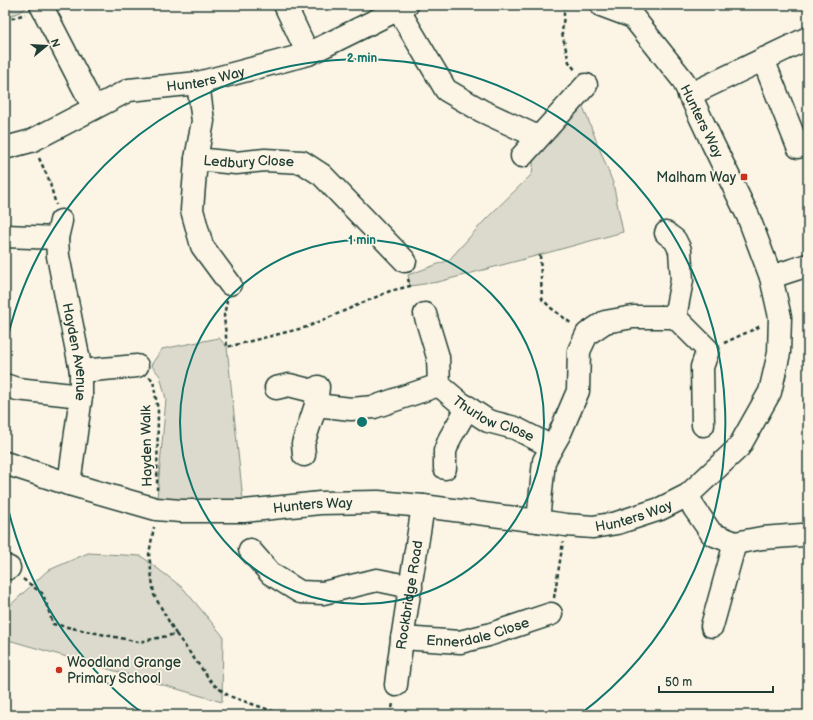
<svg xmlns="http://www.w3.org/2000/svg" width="813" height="720" font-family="'Balsamiq Sans',sans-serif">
<rect width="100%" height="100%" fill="#fcf5e5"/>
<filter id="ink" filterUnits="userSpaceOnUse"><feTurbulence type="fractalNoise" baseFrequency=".025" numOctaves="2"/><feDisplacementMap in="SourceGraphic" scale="8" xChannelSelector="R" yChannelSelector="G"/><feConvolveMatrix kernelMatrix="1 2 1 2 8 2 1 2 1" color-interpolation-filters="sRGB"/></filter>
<g filter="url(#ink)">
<path fill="#dcdacc" stroke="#7e8c80" d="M 5,5 L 25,5 L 26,8 L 18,13 L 5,17 Z
M 580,99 L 613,183 L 623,232 L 532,257 L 438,282 L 410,286 L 408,275 L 449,260 L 485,220 L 532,174 L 535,147 Z
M 219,338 L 227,347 L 243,500 L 156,509 L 166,399 L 160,376 L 151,365 L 162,349 Z
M 88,553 L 141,556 L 183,588 L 223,636 L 222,702 L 5,639 L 5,610 L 47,571 Z"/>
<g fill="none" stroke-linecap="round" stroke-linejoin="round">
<defs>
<g id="minor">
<path d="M 41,5 L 94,108"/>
<path d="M 285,5 L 308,54"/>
<path d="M 398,9 L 446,90 L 482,111 L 538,137"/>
<path d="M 763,59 L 798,147"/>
<path d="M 198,83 L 203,121 L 196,159 L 192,210 L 202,246 L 230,284"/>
<path d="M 689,95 L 808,38"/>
<path id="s1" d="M 5,148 L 31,141 L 129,90 L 198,83 L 308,54 L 407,5"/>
<path d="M 522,156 L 586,85"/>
<path id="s2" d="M 196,159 L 236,163 L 265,160 L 302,162 L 322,175 L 405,261"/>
<path id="s3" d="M 61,221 L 57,238 L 58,256 L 81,371 L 81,396 L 69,484"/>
<path d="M 666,233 L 675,240 L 680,250 L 682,280 L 675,317"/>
<path d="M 5,236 L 57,238"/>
<path d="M 771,277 L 808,265"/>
<path d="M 425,314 L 438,357 L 439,385"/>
<path d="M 81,371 L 137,366"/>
<path d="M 5,385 L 17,389 L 81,396"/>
<path d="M 276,388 L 289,385 L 317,392"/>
<path id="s4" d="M 316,405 L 351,409 L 374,407 L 439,385 L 459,402 L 488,421 L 515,428 L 552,447"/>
<path d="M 304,455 L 303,444 L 316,405 L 318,387"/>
<path id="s5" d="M 5,463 L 69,484 L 156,509 L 181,511 L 244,511 L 320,503 L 378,502 L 423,506 L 538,521 L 566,525 L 593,527 L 617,523 L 660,509 L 688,495 L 739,447 L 770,392 L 779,353 L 780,317 L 771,277 L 748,216 L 712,142 L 683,80 L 633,17 L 601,5"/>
<path d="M 445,468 L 445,451 L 450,438 L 468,407"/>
<path d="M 688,495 L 694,508 L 712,534 L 735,543 L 762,538 L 802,535 L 808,536"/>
<path d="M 538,521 L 544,461 L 560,433 L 578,391 L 579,351 L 587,334 L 605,322 L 633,317 L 675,317 L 708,350 L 702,367 L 703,425"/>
<path d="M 250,550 L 271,574 L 300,592 L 323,593 L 377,580 L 411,587"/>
<path d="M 5,566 L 9,568"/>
<path d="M 712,626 L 735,543"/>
<path id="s6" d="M 402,638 L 460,642 L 488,635 L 551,614"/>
<path id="s7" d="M 396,685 C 403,625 414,566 423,506"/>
</g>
</defs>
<use href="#minor" stroke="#1f3d34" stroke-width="25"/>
<path stroke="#1f3d34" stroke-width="2.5" stroke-dasharray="4 3" stroke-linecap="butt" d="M 565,5 L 562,33 L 569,62 L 576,71
M 5,21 L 25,14
M 39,158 L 49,180 L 56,205
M 540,255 L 542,299 L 551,308 L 572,324
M 227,300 L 224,316 L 227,347 L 307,327 L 390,291 L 410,286 L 408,279
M 724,343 L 761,326
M 149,377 L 153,380 L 158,411 L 157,490
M 23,579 L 43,594 L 53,624 L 139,642 L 176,634 L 154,595 L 149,554 L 154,527
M 554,598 L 563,542
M 176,634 L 213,684 L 229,696 L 284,715
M 286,715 L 303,713 L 320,715
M 391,715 L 393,703"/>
<use href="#minor" stroke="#fcf5e5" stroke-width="22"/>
</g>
</g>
<g fill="none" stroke="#0f766e" stroke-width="2">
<circle cx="362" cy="422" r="182"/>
<path d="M145 715A364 364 0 0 1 5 495M5 349A364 364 0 1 1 579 715"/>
</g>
<g fill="#c8321e" stroke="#fcf5e5" stroke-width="1.5">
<rect x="740" y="173" width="8" height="8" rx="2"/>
<circle cx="59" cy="670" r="4"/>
</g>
<g text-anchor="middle" stroke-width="3.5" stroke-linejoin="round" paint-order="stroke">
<g font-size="14" fill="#1f3d34" stroke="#fcf5e5">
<text dy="5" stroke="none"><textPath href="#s1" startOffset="215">Hunters Way</textPath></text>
<text transform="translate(702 121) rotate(64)" y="5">Hunters Way</text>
<text dy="5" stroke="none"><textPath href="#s2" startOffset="53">Ledbury Close</textPath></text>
<text dy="5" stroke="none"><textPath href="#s3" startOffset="133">Hayden Avenue</textPath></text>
<text dy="5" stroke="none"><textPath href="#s4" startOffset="192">Thurlow Close</textPath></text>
<text transform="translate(146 446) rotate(-91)" y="5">Hayden Walk</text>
<text dy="5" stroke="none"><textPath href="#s5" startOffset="315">Hunters Way</textPath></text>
<text dy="5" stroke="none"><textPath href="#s5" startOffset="639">Hunters Way</textPath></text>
<text dy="5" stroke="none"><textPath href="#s7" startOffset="91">Rockbridge Road</textPath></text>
<text dy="5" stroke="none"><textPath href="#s6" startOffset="77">Ennerdale Close</textPath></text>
</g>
<g font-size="14" fill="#1f3d34" stroke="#fcf5e5" text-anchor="end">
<text x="736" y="182">Malham Way</text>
<text x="67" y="667" text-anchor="start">Woodland Grange<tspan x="67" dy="16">Primary School</tspan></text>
</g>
</g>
<circle cx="362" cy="422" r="6" fill="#0f766e" stroke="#fcf5e5" stroke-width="2"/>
<g font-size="12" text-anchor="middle" font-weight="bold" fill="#0f766e" stroke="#fcf5e5" stroke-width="3.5" stroke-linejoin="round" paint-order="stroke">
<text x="362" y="62">2 min</text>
<text x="362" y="244">1 min</text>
</g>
<rect width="813" height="720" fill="none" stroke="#fcf5e5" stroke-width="20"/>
<rect x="10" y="10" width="793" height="700" fill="none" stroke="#1f3d34" stroke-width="1.5" filter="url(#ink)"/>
<g transform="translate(46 46) rotate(72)" stroke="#fcf5e5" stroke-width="3" paint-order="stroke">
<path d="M0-3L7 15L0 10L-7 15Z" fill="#1f3d34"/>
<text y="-6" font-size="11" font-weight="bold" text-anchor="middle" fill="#1f3d34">N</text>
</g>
<path d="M659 686v6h114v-6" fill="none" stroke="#1f3d34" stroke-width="2"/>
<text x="665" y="686" font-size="12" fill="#1f3d34" stroke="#fcf5e5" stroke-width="3" paint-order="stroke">50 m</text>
</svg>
